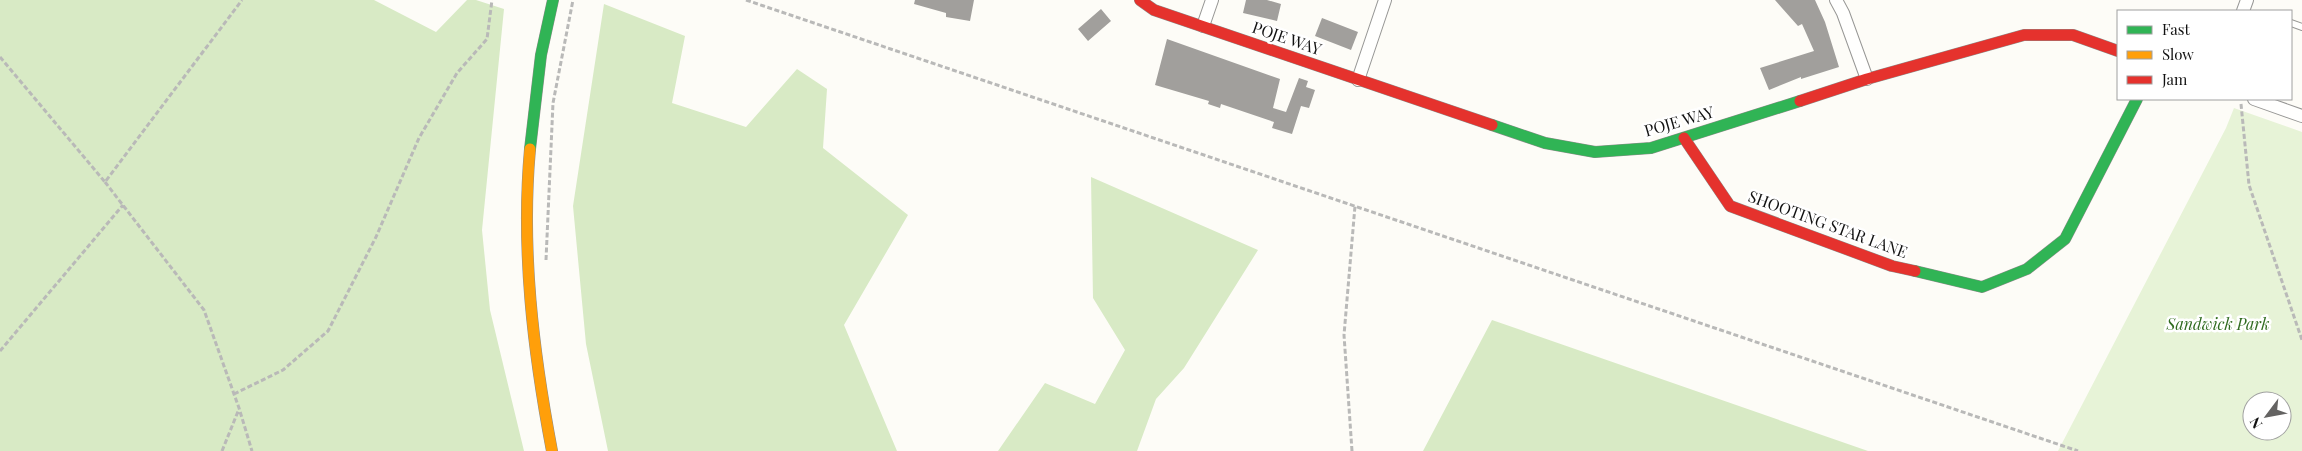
<svg xmlns="http://www.w3.org/2000/svg" width="2302" height="451" font-family="'Playfair Display',serif">
<rect width="100%" height="100%" fill="#fdfcf7"/>
<path fill="#e7f3d7" fill-rule="evenodd" d="M 2234,108 L 2302,132 L 2302,451 L 2058,451 L 2226,128 ZM 2252,401 L 2282,401 L 2282,431 L 2252,431 Z"/>
<path fill="#d8eac5" d="M 0,0 L 374,0 L 436,32 L 467,0 L 476,0 L 504,9 L 482,230 L 490,310 L 524,451 L 0,451 Z
M 604,4 L 685,36 L 672,103 L 746,127 L 797,69 L 827,89 L 823,148 L 908,215 L 844,325 L 897,451 L 608,451 L 586,344 L 573,206 Z
M 1091,177 L 1258,250 L 1184,368 L 1156,399 L 1137,451 L 998,451 L 1045,383 L 1095,404 L 1125,350 L 1093,298 Z
M 1492,320 L 1868,451 L 1423,451 Z"/>
<path fill="#a19f9c" d="M 915,0 L 974,0 L 970,21 L 946,17 L 946,13 L 914,4 Z
M 1246,0 L 1267,0 L 1281,4 L 1277,21 L 1243,13 Z
M 1775,0 L 1815,0 L 1825,22 L 1839,67 L 1801,79 L 1801,77 L 1769,90 L 1760,68 L 1814,51 L 1802,24 L 1798,26 Z
M 1101,9 L 1111,21 L 1088,41 L 1078,29 Z
M 1322,18 L 1358,32 L 1351,50 L 1315,36 Z
M 1167,39 L 1280,79 L 1273,108 L 1286,112 L 1299,78 L 1308,81 L 1306,87 L 1315,90 L 1309,108 L 1301,106 L 1292,134 L 1272,128 L 1274,122 L 1221,104 L 1220,108 L 1208,104 L 1209,101 L 1155,85 Z"/>
<g fill="none" stroke-linecap="round" stroke-linejoin="round">
<defs>
<path id="lane" d="M 2291,23 L 2302,27"/>
<path id="street" d="M 1836,0 L 1843,13 L 1867,79
M 2243,11 L 2247,0
M 1203,26 L 1212,0
M 1358,80 L 1385,0
M 2254,99 L 2302,116"/>
<path id="fast" d="M 1492,125 L 1545,143 L 1595,152 L 1651,148 L 1800,101
M 530,149 L 541,55 L 553,0
M 1915,271 L 1982,287 L 2027,269 L 2065,239 L 2137,99"/>
<path id="slow" d="M 530,149 C 521,250 533,351 552,451"/>
<path id="jam" d="M 1140,0 L 1154,10 L 1492,125
M 1800,101 L 1867,79 L 2024,35 L 2073,35 L 2118,51
M 1684,138 L 1730,206 L 1892,266 L 1915,271"/>
</defs>
<use href="#lane" stroke="#979795" stroke-width="8"/>
<use href="#street" stroke="#979795" stroke-width="14"/>
<use href="#fast" stroke="#8e8d8b" stroke-width="12"/>
<use href="#slow" stroke="#8e8d8b" stroke-width="12"/>
<use href="#jam" stroke="#8e8d8b" stroke-width="12"/>
<path stroke="#b9b9b8" stroke-width="3" stroke-dasharray="5 2.5" stroke-linecap="butt" d="M 746,0 L 2078,451
M 0,57 L 105,182 L 242,0
M 2241,104 L 2249,185 L 2302,340
M 105,182 L 204,310 L 239,408 L 252,451
M 546,260 L 553,103 L 573,0
M 0,351 L 123,205
M 234,394 L 283,370 L 328,331 L 376,237 L 419,138 L 457,73 L 487,39 L 492,0
M 222,451 L 239,409
M 1352,451 L 1344,335 L 1355,206"/>
<use href="#lane" stroke="#fffffe" stroke-width="6"/>
<use href="#street" stroke="#fffffe" stroke-width="12"/>
<use href="#fast" stroke="#30b455" stroke-width="11"/>
<use href="#slow" stroke="#ff9f0a" stroke-width="11"/>
<use href="#jam" stroke="#e5322d" stroke-width="11"/>
</g>
<g text-anchor="middle" stroke-width="5" stroke-linejoin="round" paint-order="stroke">
<g font-size="16" fill="#111" stroke="#fff">
<text transform="translate(1287 38) rotate(19)" y="6">POJE WAY</text>
<text transform="translate(1679 121) rotate(-16)" y="6">POJE WAY</text>
<text transform="translate(1828 224) rotate(20)" y="6">SHOOTING STAR LANE</text>
</g>
<g font-size="16" font-style="italic" fill="#2f6b1f" stroke="#fff">
<text x="2218" y="330">Sandwick Park</text>
</g>
</g>
<rect x="2117" y="10" width="175" height="90" fill="#ffffff" stroke="#a0a0a0"/>
<rect x="2127" y="26" width="25" height="8" fill="#30b455" stroke="#a0a0a0"/>
<text x="2162" y="35" font-size="15" fill="#111111">Fast</text>
<rect x="2127" y="51" width="25" height="8" fill="#ff9f0a" stroke="#a0a0a0"/>
<text x="2162" y="60" font-size="15" fill="#111111">Slow</text>
<rect x="2127" y="76" width="25" height="8" fill="#e5322d" stroke="#a0a0a0"/>
<text x="2162" y="85" font-size="15" fill="#111111">Jam</text>
<g transform="translate(2267 416) rotate(238)"><circle r="24" fill="#ffffff" stroke="#a0a0a0"/>
<path d="M0-4L9 19L0 12L-9 19Z" fill="#646362"/>
<text y="-8" font-size="14" font-weight="bold" text-anchor="middle" fill="#111111">N</text>
</g>
</svg>
